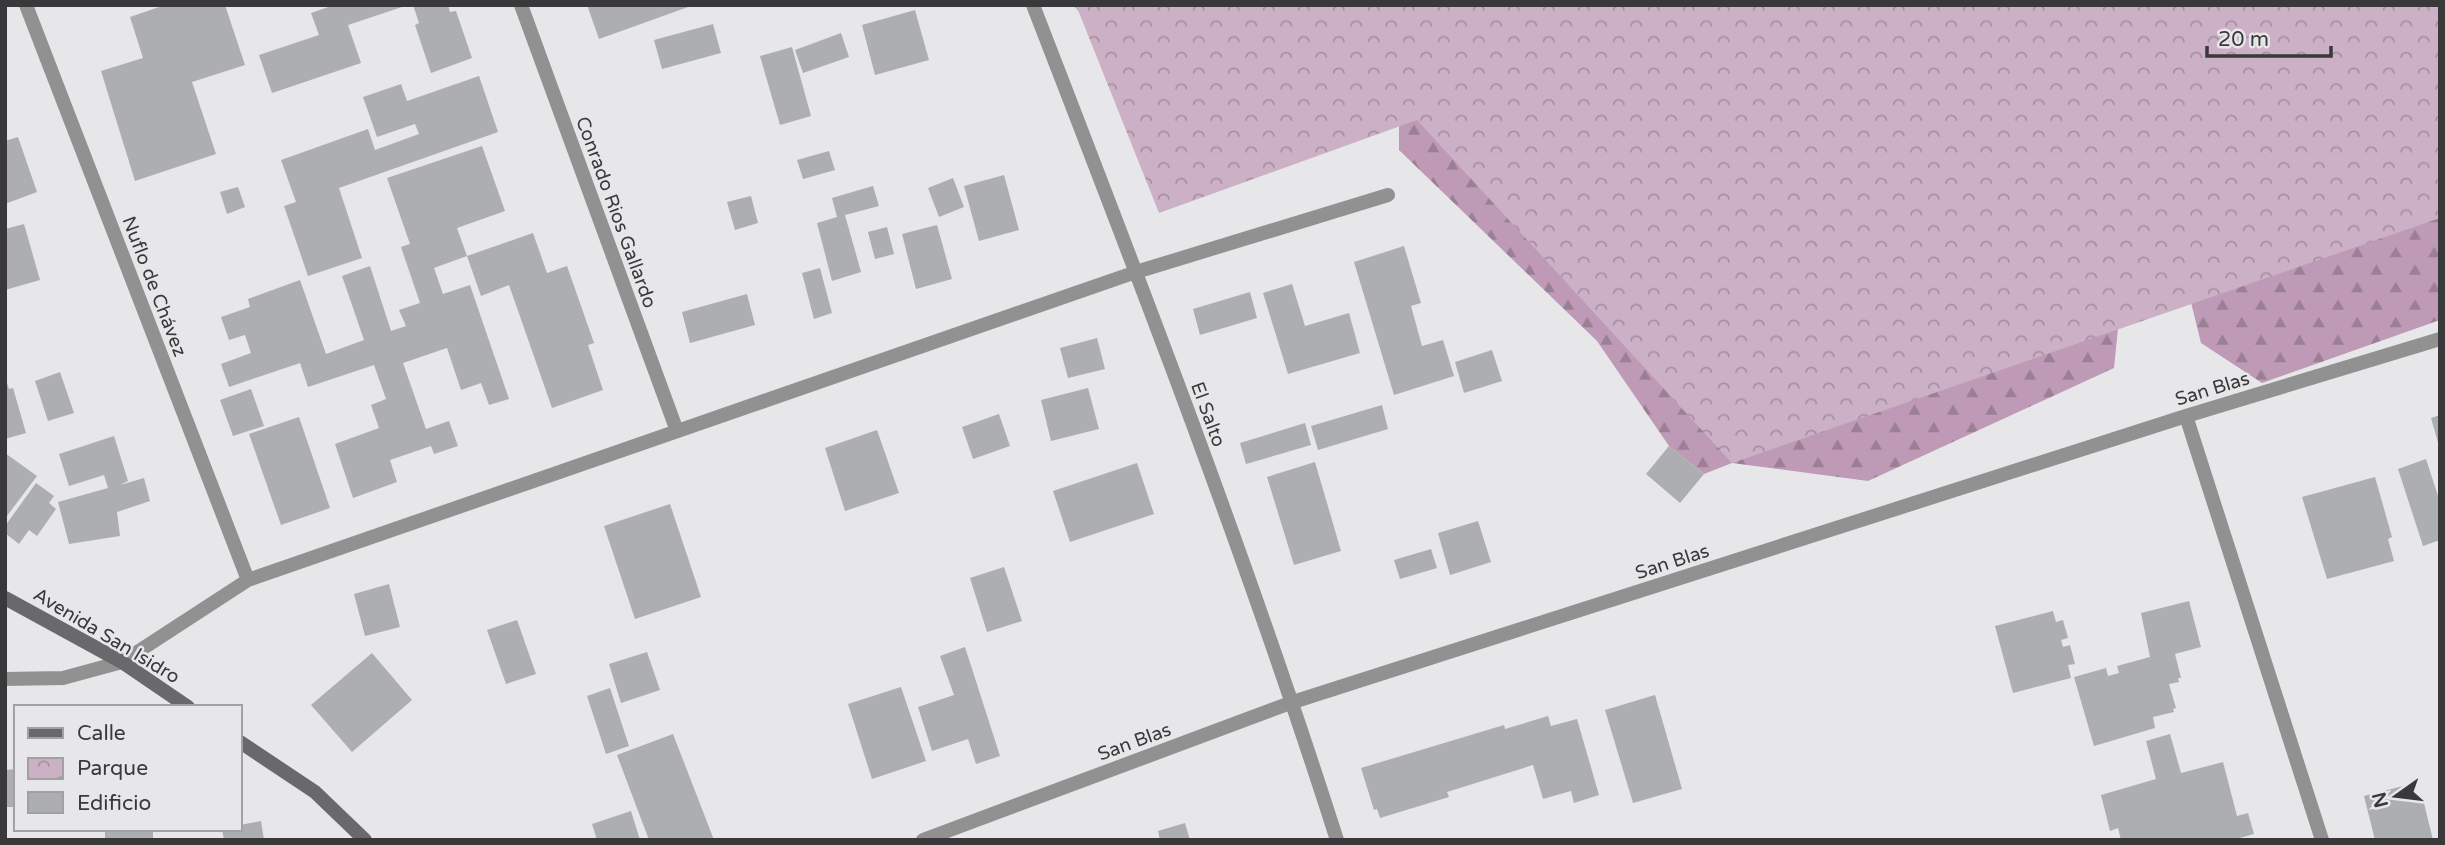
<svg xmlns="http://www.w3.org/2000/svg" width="2445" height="845" font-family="'Varela Round',sans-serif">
<defs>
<pattern id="forest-firs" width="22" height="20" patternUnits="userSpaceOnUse" patternTransform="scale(1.75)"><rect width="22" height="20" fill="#be9ab6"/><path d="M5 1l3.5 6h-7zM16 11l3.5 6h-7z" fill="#9b7f95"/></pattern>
<pattern id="park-crowns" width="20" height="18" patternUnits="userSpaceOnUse" patternTransform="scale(1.75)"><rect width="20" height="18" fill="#ccb0c6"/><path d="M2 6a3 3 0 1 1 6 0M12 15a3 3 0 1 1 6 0" fill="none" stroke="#a790a2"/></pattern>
</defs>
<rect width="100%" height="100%" fill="#e7e7ea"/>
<path fill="url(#forest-firs)" d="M 1073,5 L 1399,5 L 2129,220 L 2114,368 L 1868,481 L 1732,463 L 1704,474 L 1669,446 L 1597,341 L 1399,150 L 1399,112 L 1098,32 Z
M 2440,8 L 2440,320 L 2262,383 L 2201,343 L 2185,278 Z"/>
<path fill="url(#park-crowns)" d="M 1076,5 L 2440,5 L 2440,218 L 1732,463 L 1417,120 L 1159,213 Z"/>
<path fill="#acaeb1" d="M 165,5 L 225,5 L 245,65 L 192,82 L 216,154 L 135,181 L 101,71 L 143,58 L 130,17 Z
M 334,5 L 405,6 L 348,25 L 361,63 L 272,93 L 259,55 L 319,35 L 311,13 Z
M 413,5 L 448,5 L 450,12 L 456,11 L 472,58 L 431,73 L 415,25 L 419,23 Z
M 587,5 L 691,5 L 691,6 L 599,39 Z
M 915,10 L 929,60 L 875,75 L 862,25 Z
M 713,24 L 721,53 L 662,69 L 654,40 Z
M 841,33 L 849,57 L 803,73 L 795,50 Z
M 792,47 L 811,116 L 780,125 L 760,56 Z
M 479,76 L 498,132 L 339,188 L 362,258 L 308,276 L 284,206 L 296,202 L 281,160 L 368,129 L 375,150 L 419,134 L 415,124 L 377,137 L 363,97 L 401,84 L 407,101 Z
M 18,137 L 37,192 L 5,204 L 5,141 Z
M 482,146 L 505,211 L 457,228 L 467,256 L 434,268 L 443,294 L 470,285 L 509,399 L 489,405 L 481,383 L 461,390 L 447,348 L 403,363 L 426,429 L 449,421 L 458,446 L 434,454 L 431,446 L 390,460 L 397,482 L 353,498 L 335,444 L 379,428 L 371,405 L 386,399 L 374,365 L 308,387 L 300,363 L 229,387 L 221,364 L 251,353 L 245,335 L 229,340 L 221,317 L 250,307 L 248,299 L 300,280 L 326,354 L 364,340 L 342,276 L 370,266 L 391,331 L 406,326 L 399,310 L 420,303 L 401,247 L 410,244 L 387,178 Z
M 829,151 L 835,170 L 803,179 L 797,160 Z
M 1004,175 L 1019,230 L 979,241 L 964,186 Z
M 953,178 L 964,207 L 939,217 L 928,188 Z
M 873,186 L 879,206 L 845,215 L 861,272 L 832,281 L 817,223 L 837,217 L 832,198 Z
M 238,187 L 245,207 L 227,214 L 220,192 Z
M 751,196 L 758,223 L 735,230 L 727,202 Z
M 24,224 L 40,280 L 5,290 L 5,229 Z
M 937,225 L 952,279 L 916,289 L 902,234 Z
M 887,227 L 894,254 L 875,259 L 868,232 Z
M 533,233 L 547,273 L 567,266 L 594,343 L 588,345 L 603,390 L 552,408 L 509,285 L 481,296 L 467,256 Z
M 1404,246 L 1421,303 L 1411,306 L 1422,346 L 1443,340 L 1454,376 L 1394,395 L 1354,262 Z
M 820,268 L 832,313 L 814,319 L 802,273 Z
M 1292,284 L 1305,326 L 1349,313 L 1360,353 L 1288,374 L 1263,293 Z
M 1250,292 L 1257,318 L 1200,335 L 1193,309 Z
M 747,294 L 755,325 L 690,343 L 682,312 Z
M 1097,338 L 1105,369 L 1068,378 L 1060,348 Z
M 1492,350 L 1502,381 L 1464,393 L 1455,362 Z
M 60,372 L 74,413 L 48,421 L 35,381 Z
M 5,377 L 9,389 L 13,388 L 26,433 L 5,439 Z
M 1088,388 L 1099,429 L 1051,441 L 1041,400 Z
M 251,389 L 264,426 L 233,436 L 220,400 Z
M 1382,405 L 1388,429 L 1318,450 L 1311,426 Z
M 999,414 L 1010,446 L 973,459 L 962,427 Z
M 2440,415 L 2440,445 L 2439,446 L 2431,418 Z
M 299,417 L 330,508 L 281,525 L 249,434 Z
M 1305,423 L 1311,445 L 1246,464 L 1240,443 Z
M 877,430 L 899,493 L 845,511 L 825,448 Z
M 114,436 L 128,481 L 120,485 L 144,478 L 150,501 L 117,512 L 120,536 L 69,544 L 58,502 L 108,488 L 104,475 L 69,486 L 59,454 Z
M 1669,446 L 1704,474 L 1680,503 L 1646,474 Z
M 5,453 L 37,476 L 7,516 L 5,515 Z
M 2426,459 L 2440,502 L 2440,540 L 2423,546 L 2398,469 Z
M 1315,462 L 1341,551 L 1294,565 L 1267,477 Z
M 1137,463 L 1154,514 L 1070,542 L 1053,491 Z
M 2375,477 L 2392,537 L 2388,539 L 2394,561 L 2327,579 L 2302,497 Z
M 36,483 L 54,496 L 49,503 L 56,509 L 37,536 L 29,530 L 19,544 L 5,533 L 5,526 Z
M 670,504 L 701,597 L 635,619 L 604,526 Z
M 1478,521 L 1491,562 L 1450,575 L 1438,533 Z
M 1431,549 L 1437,568 L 1400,579 L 1394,560 Z
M 1004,567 L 1022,621 L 987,632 L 970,578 Z
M 389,584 L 400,627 L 365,636 L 354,594 Z
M 2189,601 L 2201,647 L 2175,654 L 2181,678 L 2178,678 L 2179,682 L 2169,684 L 2176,708 L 2173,709 L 2174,712 L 2153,717 L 2155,728 L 2094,746 L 2074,677 L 2106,668 L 2108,676 L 2119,673 L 2117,666 L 2150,657 L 2141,613 Z
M 2053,611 L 2056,622 L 2063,620 L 2068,638 L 2061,640 L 2063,647 L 2070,645 L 2075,664 L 2068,665 L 2071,678 L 2013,693 L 1995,626 Z
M 517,620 L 536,674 L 506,684 L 487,630 Z
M 965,647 L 1000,756 L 976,764 L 968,739 L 932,751 L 918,707 L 954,695 L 940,656 Z
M 647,652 L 660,690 L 621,703 L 609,664 Z
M 372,653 L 412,700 L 352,752 L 311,705 Z
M 901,687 L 926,761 L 872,779 L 848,704 Z
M 610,688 L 629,746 L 606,754 L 587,696 Z
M 1655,695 L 1682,789 L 1633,803 L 1605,710 Z
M 1548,716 L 1551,726 L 1577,719 L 1599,795 L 1574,803 L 1571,791 L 1543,799 L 1533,765 L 1447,792 L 1449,797 L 1380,818 L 1377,809 L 1374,810 L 1361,768 L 1504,725 L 1505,729 Z
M 673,734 L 714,840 L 649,840 L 617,755 Z
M 2170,734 L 2181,773 L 2223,762 L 2237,816 L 2248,813 L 2254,834 L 2232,840 L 2121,840 L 2118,828 L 2110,831 L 2101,795 L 2156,779 L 2146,741 Z
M 16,769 L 16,807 L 5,807 L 5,770 Z
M 2411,784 L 2414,797 L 2422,795 L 2433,840 L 2375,840 L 2364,796 Z
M 631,811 L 640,840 L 597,840 L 592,824 Z
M 261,821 L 264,840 L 224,840 L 222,829 L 240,829 L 240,825 Z
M 1185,823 L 1190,840 L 1160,840 L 1158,831 Z
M 105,829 L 153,829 L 153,840 L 105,840 Z"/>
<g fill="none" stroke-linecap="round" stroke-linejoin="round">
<path stroke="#929192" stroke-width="14" d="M 26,5 L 248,580
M 521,5 L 677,431
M 1033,5 C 1140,281 1247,558 1337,840
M 2186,416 L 2322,840
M 5,679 L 63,678 L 122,662 L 248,580 L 1136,272 L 1388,195
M 923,840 L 1293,702 L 2186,416 L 2440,339"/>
<path stroke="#69686a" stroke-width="14" d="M 5,598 L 122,662 L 188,707
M 240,742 L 315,792 L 365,840"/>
</g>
<g text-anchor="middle" stroke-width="5" stroke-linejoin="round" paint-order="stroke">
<g font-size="19" fill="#39393b" stroke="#e7e7ea">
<text transform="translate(617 212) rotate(70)" y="7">Conrado Rios Gallardo</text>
<text transform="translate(155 286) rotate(69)" y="7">Nuflo de Chávez</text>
<text transform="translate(2212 388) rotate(-17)" y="7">San Blas</text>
<text transform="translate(1209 414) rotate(70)" y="7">El Salto</text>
<text transform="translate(1672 561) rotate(-18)" y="7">San Blas</text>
<text transform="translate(107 635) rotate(31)" y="7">Avenida San Isidro</text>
<text transform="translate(1134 741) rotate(-20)" y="7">San Blas</text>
</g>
</g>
<rect width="2445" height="845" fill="none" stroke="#39393b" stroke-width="14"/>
<rect x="14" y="705" width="228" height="126" fill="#e7e7ea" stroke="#a1a1a4" stroke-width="2"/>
<rect x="28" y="728" width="35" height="10" fill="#69686a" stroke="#a1a1a4" stroke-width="2"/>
<text x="77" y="740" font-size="21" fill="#39393b">Calle</text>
<rect x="28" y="758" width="35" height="21" fill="url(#park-crowns)" stroke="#a1a1a4" stroke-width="2"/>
<text x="77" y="775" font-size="21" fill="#39393b">Parque</text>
<rect x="28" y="792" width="35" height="21" fill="#acaeb1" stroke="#a1a1a4" stroke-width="2"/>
<text x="77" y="810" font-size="21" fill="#39393b">Edificio</text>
<g transform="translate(2396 796) rotate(256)" stroke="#e7e7ea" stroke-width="5" paint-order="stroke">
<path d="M0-5L12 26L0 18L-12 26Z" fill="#39393b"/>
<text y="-10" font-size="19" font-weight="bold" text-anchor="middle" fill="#39393b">N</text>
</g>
<path d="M2207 46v10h124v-10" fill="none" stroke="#39393b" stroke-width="3.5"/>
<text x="2218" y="46" font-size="21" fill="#39393b" stroke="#e7e7ea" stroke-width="5" paint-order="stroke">20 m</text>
</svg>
